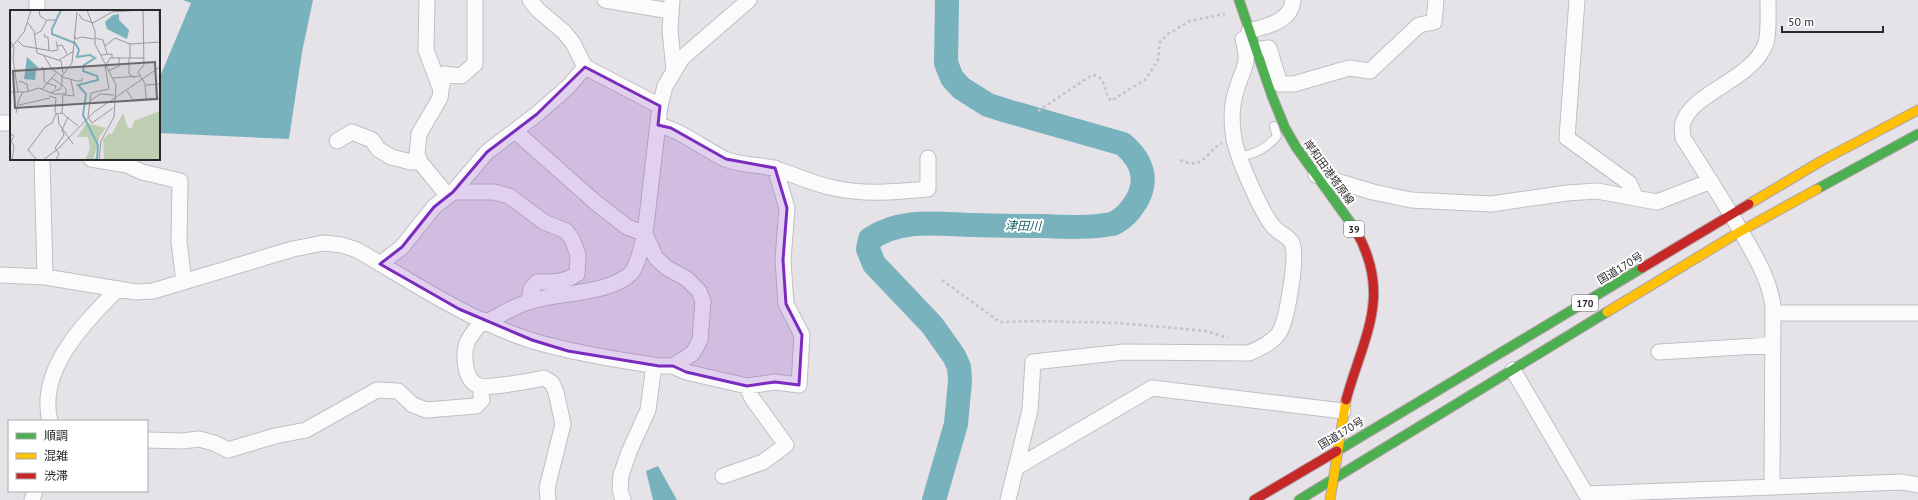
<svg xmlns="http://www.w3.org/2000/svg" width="1918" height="500" font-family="'PT Sans','Noto Sans JP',sans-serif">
<rect width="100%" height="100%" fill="#e5e2e8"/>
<path fill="#78b2bd" d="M 183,0 L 313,0 L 302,52 L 289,139 L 159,133 L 159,79 L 191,3 Z
M 658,466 L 677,500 L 653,500 L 646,471 Z"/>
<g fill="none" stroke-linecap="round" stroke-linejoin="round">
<path stroke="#78b2bd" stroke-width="24" d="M 934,500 L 956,424 L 960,381 L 959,367 L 954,356 L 932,325 L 874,264 L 868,249 L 870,239 C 902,218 936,224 972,225 C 997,226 1021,226 1045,226 C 1067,227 1090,228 1112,224 C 1118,222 1127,215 1131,209 C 1150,185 1145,163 1123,144 L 1007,111 L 988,105 L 961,88 L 952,78 L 946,63 L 947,0"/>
<defs>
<path id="lane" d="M 1240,157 C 1256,153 1266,149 1277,136 L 1274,126"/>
<path id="street" d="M 37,0 L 37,11
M 427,0 L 426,50 L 441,90 L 440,98 L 419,134 L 417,154 L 420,162 L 448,196
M 530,0 L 538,10 L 564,32 L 573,43 L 585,67 L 660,106
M 605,0 L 670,11
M 672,0 L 670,30 L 674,70
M 1577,0 L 1567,138 L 1629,183 L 1636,198
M 1768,0 C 1768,12 1769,33 1766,43 C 1752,81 1693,91 1683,123 C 1681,127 1683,133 1683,138 C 1705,172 1726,205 1746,240 C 1758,261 1769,281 1773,305 L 1772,487
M 1249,31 C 1267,26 1291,22 1293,0
M 1256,50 L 1269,48 L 1280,84 L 1294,84 L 1349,68 L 1370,71 L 1419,25 L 1434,22 L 1436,0
M 441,90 L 444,74 L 461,76 L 475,64 L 475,0
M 0,123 L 11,123
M 658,125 C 683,131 702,148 725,159 C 742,166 760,164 776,169 C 796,175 813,184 834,188 C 865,195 896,192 928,189 L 928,158
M 337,141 L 352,132 L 372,140 L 378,149 L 391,157 L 411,162 L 420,162
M 42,159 L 45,277
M 91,159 L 127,165 L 142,172 L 180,181 L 179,242 L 184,282
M 1316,175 L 1373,192 L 1411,200 L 1491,204 L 1567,193 L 1597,191 L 1657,202 L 1711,181
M 453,192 L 494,192 L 509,196 L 544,222 L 566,231 L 572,239 L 578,255 L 577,274 C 563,283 553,282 537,282 L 531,289 L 529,301
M 380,264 L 402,247 L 434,207 L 453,192 L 487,152 L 537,114 L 568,87 L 585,67
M 0,275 L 45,277 L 136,292 L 153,291 L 293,249 L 323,243 L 342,245 L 357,250 C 414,283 470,321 533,341 C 574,353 617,360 659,366 L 673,366 L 693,353 L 700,340 L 703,301 L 699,291 L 687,279 L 667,268 L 656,258 L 645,234 L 660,106 L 665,86 L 682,58 L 749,0
M 1773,313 L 1918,313
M 483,320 C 478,327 470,335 467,343 C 463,355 464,382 480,386 C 491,388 531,381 544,378 L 552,383 L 556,392 L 563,424 L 547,488 L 548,500
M 486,322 C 501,315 516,305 531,301 C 560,292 609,294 630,274 C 638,267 642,244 645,234 L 627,227 L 595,202 L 515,131
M 1659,352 L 1773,345
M 673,366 L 686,372 L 747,386 L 775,382 L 799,385 L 802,335 L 786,304 L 783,260 L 787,208 L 775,168
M 1513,370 L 1586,494 L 1902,482 L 1918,485
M 50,421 C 37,370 85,322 118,289
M 147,440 L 183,441 L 199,439 L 214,443 L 228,450 L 275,436 L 306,430 L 377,390 L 398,391 L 413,405 L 426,410 L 476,406 L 482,400 L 480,386
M 1017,467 L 1152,388 L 1343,411
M 723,476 L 763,462 L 786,445 L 752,398 L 747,386
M 32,500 L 35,491
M 623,500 L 620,490 L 621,475 L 629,452 L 648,410 L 654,365
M 1008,500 L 1030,410 L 1033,362 L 1124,352 L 1249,353 C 1260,348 1272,343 1279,333 C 1287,320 1298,257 1292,243 C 1288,235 1277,233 1272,225 C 1261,211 1237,157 1234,139 C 1231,122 1231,105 1237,88 C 1244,65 1250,65 1243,39"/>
<path id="fast" d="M 1239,0 L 1272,96 L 1285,128 L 1296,147 L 1355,229
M 1817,189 L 1918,134
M 1337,451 L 1642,268
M 1299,500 L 1607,312"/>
<path id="slow" d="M 1749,204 L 1823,160 L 1918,110
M 1607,312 L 1741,231 L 1817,189
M 1330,500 L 1346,400"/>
<path id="jam" d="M 1642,268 L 1749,204
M 1346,400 C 1364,335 1393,295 1355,229
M 1254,500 L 1337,451"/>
</defs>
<use href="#lane" stroke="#c1bec4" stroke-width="10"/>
<use href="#street" stroke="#c1bec4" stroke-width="17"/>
<use href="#fast" stroke="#b0a1a5" stroke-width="11"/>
<use href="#slow" stroke="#b0a1a5" stroke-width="11"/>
<use href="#jam" stroke="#b0a1a5" stroke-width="11"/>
<path stroke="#c4c3c5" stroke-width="2.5" stroke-dasharray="3 3" stroke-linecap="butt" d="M 1038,111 L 1092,75 L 1098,76 C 1108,86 1104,93 1111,101 L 1146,79 L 1158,60 L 1160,42 L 1168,34 L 1190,21 L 1225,14
M 1180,160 C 1204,171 1205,152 1222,143
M 942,280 L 1000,322 L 1039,321 L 1119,323 L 1206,331 L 1228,338"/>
<use href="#lane" stroke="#fbfbfc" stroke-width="8"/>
<use href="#street" stroke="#fbfbfc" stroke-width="15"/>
<use href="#fast" stroke="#4caf50" stroke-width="9"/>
<use href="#slow" stroke="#ffc107" stroke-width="9"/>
<use href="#jam" stroke="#c62828" stroke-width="9"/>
</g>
<path fill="#7b2cbf" fill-opacity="0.2" stroke="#7b2cbf" stroke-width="3" stroke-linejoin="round" d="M 585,67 L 660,106 L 658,125 L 671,128 L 726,159 L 775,168 L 787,208 L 783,260 L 786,304 L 802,335 L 799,385 L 775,382 L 747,386 L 686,372 L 673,366 L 659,366 L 568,351 L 532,340 L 459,309 L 380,264 L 402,247 L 434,207 L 453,192 L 487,152 L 537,114 Z"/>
<g text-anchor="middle" stroke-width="4" stroke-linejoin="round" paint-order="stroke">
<g fill="#fff" stroke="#6b686c" stroke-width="1">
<rect x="1344" y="221" width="20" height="16" rx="3"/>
<rect x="1572" y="295" width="26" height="16" rx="3"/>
</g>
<g font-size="10" font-weight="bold" fill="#2b282d">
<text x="1354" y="233">39</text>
<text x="1585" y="307">170</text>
</g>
<g font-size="11" fill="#2b282d" stroke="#fff">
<text transform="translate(1329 172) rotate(54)" y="4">岸和田港塔原線</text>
<text transform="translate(1620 268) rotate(-31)" y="4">国道170号</text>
<text transform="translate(1341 433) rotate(-31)" y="4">国道170号</text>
</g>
<g font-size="12" font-style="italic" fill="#175d67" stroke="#fff">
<text transform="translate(1023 226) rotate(1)" y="4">津田川</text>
</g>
</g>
<g transform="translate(10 10)">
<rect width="150" height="150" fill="#e5e2e8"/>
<path d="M 150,101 L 150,150 L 94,150 L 93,130 L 99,123 L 102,124 L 113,103 L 118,118 L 122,118 L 124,111 ZM 77,113 L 96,118 L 90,126 L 83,150 L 75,150 L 80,139 L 78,127 L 67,127 Z" fill="#bdceb2"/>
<path d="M 109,4 L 109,10 L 119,20 L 117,29 L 97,19 L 95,12 L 103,5 ZM 17,47 L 29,58 L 26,60 L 25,70 L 14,69 Z" fill="#78b2bd"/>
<path fill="none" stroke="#78b2bd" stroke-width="2" d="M 51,0 L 42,19 L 42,24 L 65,33 L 69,40 L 67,47 L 80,45 L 85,48 L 74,55 L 73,61 L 87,66 L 88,70 L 68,75 L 76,84 L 73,105 L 88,135 L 87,148 L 85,150"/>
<path fill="none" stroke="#9b989d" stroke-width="1" d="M 29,0 L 30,6 L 36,10M 77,0 L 85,21 L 85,34 L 106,75 L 104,107 L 91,131 L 89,150M 133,0 L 134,55 L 128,62 L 135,74 L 136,88M 149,0 L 150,57M 69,4 L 72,9 L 83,13 L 102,2 L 131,0M 18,13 L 24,21 L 27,43 L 51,51 L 53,63M 34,24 L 35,27 L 38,27 L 39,40M 24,25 L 31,21 L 37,10 L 45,10M 64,25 L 66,29 L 72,27 L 84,29M 85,28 L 93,30 L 97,44M 0,31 L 4,37 L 3,49 L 8,82M 8,31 L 13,36 L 42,41 L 48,40 L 46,31M 120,34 L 120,48M 47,36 L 52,35 L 57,44M 95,36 L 105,28 L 120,34 L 150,32M 0,39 L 14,22 L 21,0M 91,45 L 102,44 L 102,48M 34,46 L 42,59 L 52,66M 119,48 L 119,64 L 125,68M 49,50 L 64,41M 95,55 L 99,79 L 81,83 L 78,107 L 82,113 L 103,98M 31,57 L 34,58 L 34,71 L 37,74M 95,57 L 100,48 L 134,48M 98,61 L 109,56 L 109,47M 52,67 L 67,71 L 72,71 L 72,68M 103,68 L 130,66M 9,71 L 17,74 L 18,81M 37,73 L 46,76 L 45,79M 136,75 L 150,74M 32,79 L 46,63M 117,81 L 123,90 L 150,88M 0,82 L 16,82 L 29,78 L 44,84 L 56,84 L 56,79 L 52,75 L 52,66 L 62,53 L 67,2M 40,83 L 50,79 L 52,75 L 42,68M 54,85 L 64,86 L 61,70M 39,86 L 46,88 L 45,101 L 47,105M 80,91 L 90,84 L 104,85M 9,95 L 40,88M 6,103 L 9,89 L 13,82M 52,103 L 68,116M 48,105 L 49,114 L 63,134M 0,123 L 4,126 L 1,131 L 4,136 L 2,150M 27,150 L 18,140 L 35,117 L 42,113 L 46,104 L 52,103 L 53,85M 33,150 L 49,138 L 84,102 L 150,57M 46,150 L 49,144 L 45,138 L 54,125 L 52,120 L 58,107"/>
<path fill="#6c696e" fill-opacity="0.15" stroke="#6c696e" stroke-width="2" d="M 145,52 L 147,89 L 5,98 L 3,61 Z"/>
<rect width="150" height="150" fill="none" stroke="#2b282d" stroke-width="2"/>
</g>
<rect x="8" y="420" width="140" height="72" fill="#ffffff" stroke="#aaa9ab"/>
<rect x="16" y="433" width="20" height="6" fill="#4caf50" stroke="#aaa9ab"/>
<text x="44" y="440" font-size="12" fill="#2b282d">順調</text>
<rect x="16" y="453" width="20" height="6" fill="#ffc107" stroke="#aaa9ab"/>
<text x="44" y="460" font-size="12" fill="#2b282d">混雑</text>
<rect x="16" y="473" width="20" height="6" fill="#c62828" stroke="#aaa9ab"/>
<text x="44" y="480" font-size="12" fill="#2b282d">渋滞</text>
<path d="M1782 26v6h101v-6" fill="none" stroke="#2b282d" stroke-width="2"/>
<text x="1788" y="26" font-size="12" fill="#2b282d" stroke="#ffffff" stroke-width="3" paint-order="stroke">50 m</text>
</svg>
